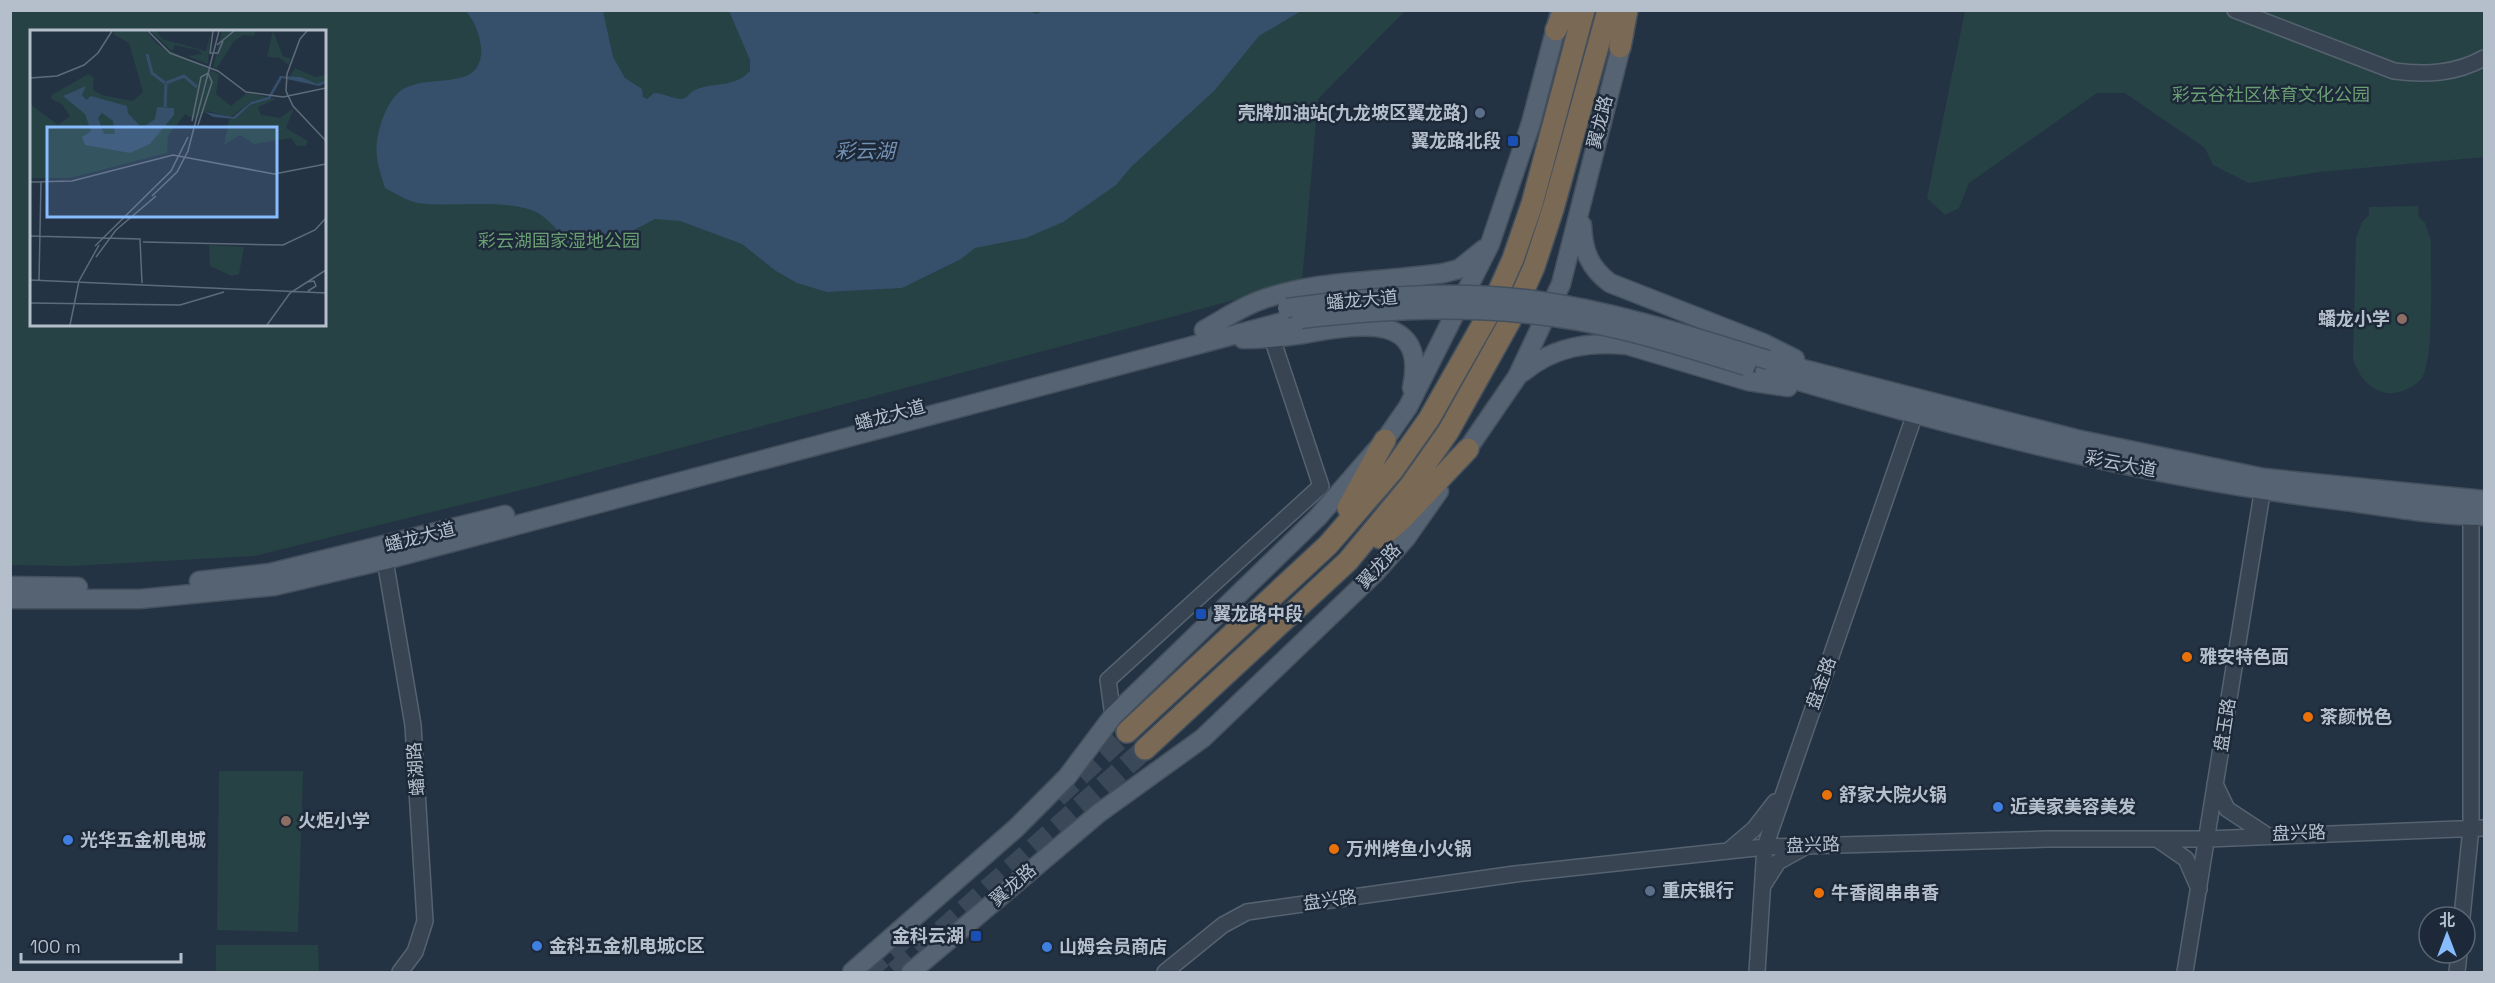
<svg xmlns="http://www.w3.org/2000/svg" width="2495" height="983" font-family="'Space Grotesk','Noto Sans SC',sans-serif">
<rect width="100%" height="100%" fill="#243343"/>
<path fill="#264244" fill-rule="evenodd" d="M 11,11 L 1405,11 L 1318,99 L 1302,282 L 541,485 L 254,556 L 70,566 L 11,565 ZM 32,32 L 324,32 L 324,324 L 32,324 Z
M 1965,11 L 2484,11 L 2484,157 L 2319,172 L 2249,183 L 2213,165 L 2205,148 L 2125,93 L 2097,93 L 1969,183 L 1959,208 L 1945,215 L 1927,198 Z
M 2418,206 L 2419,217 L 2425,223 L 2431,240 C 2430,267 2435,362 2421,379 C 2415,387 2397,395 2387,393 C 2368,389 2359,376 2353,359 L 2356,238 L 2362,222 L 2369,215 L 2369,207 Z
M 219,771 L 303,771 L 298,932 L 217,930 Z
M 216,945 L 318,945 L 319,972 L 216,972 Z"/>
<path fill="#364f6b" d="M 1028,11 L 1037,14 L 1044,10 L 1301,11 L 1259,36 L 1214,91 L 1131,167 L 1116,185 L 1063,222 L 1026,238 L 975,248 L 961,259 L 902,288 L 827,292 L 797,283 L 776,271 L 742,244 L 680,221 L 655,219 L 634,230 L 573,249 C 563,238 553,223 541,215 C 514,197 452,208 418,203 C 407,201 395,193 385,188 C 382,178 378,167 377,157 C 374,137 386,97 405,88 C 423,79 444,83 463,77 C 493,68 480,27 466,11 L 603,11 L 613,57 L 625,78 L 642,89 L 643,97 L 647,99 L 654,93 C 664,93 672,99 682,99 C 688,98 688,94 693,91 C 712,81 734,89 750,71 L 750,60 L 729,11 Z"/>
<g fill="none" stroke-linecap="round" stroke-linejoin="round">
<path stroke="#3a4858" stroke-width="21" stroke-dasharray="21 10" stroke-linecap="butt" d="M 1057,797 L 1127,732
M 866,972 L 911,932
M 895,972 L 1145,749"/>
<defs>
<path id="minor" d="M 2235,10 L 2394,71 C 2426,75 2455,74 2484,58
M 385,560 L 413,725 L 425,921 L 415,952 L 400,972
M 1113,716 L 1108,680 L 1321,486 L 1272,338
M 2215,784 L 2227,809 L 2265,834
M 2157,839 L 2186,859 L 2199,889
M 1728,851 L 1754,829 L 1775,802
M 1764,884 L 1778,862 L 1805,847
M 2462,917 L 2471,828 L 2471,516
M 1165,972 L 1223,925 L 1247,912 L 1515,874 L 1765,847 L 2048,839 L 2207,839 L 2484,828
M 1757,972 L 1765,847 L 1918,405
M 2185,972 L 2264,481
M 2457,972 L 2459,953"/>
<path id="major" d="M 1582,225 C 1583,251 1589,267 1610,283 L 1763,343 L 1795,359
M 1204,330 C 1222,320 1241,307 1261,300 C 1319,279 1384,282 1444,273 L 1459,269 L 1484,249
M 1243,339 C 1263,339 1283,337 1303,334 C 1352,326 1429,308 1412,388
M 1768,360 L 2076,439 L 2264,478 L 2484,500
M 1765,371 C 1955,428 2148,478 2345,501 C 2391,507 2438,516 2484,516
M 1523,372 C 1553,347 1588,341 1627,345 L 1748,381 L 1788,387
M 1460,460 L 1517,377 L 1561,284 L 1624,35
M 199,581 L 270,573 L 505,515
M 10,586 L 78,587
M 10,599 L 140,599 L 274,586 L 385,560 L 1290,320
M 852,972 L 1015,829 L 1067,777 L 1113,716 L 1318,517 L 1385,440 L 1408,407 L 1490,244 L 1531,123 L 1559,16
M 911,972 L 1099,813 L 1203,738 L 1375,573 L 1406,538 L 1439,491"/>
<path id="highway" d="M 1556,30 L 1565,10
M 1620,47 L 1627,10
M 1348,508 L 1385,440
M 1380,538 L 1401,520 L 1468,449
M 1127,732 L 1328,545 L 1393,470 L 1429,419 L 1488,315 L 1513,259 L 1532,204 L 1584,10
M 1145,749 L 1348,561 L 1410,486 L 1448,432 L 1510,321 L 1534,267 L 1553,209 L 1608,10"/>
</defs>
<use href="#minor" stroke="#56626f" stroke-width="18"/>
<use href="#major" stroke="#45505e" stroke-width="21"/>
<use href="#highway" stroke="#434f5c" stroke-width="24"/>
<use href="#minor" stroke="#384452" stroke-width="15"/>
<use href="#major" stroke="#566372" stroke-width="18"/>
<use href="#highway" stroke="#796955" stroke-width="21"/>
<defs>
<path id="major-bridge" d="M 1287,308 C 1369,297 1451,289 1533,300 C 1614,311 1691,336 1768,360
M 1301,319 C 1394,308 1485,304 1578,321 C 1635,331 1691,349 1746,366"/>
</defs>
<use href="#major-bridge" stroke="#45505e" stroke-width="21" stroke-linecap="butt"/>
<use href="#major-bridge" stroke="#566372" stroke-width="18"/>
</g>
<g fill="#5c6f8a" stroke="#1d2938" stroke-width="2">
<circle cx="1480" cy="113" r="6"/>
<circle cx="1650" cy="891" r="6"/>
</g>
<g fill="#1a4fb4" stroke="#1d2938" stroke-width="2">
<rect x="1507" y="135" width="12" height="12" rx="3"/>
<rect x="1195" y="608" width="12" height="12" rx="3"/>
<rect x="970" y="930" width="12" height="12" rx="3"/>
</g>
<g fill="#8d6e63" stroke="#1d2938" stroke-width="2">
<circle cx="2402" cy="319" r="6"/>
<circle cx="286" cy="821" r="6"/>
</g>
<g fill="#e8710a" stroke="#1d2938" stroke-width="2">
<circle cx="2187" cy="657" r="6"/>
<circle cx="2308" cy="717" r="6"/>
<circle cx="1827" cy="795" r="6"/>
<circle cx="1334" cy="849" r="6"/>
<circle cx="1819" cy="893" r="6"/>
</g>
<g fill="#3f7fe0" stroke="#1d2938" stroke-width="2">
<circle cx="1998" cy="807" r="6"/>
<circle cx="68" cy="840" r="6"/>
<circle cx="537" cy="946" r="6"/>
<circle cx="1047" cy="947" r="6"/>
</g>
<g text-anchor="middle" stroke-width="5" stroke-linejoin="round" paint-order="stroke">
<g font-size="18" fill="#6a9f74" stroke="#1d2938">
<text x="2271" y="101">彩云谷社区体育文化公园</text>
<text x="559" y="247">彩云湖国家湿地公园</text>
</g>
<g font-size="18" font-weight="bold" fill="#b5bfcc" stroke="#1d2938" text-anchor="start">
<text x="1468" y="119" text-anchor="end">壳牌加油站(九龙坡区翼龙路)</text>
<text x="1501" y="147" text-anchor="end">翼龙路北段</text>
<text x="2390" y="325" text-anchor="end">蟠龙小学</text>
<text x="1213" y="620">翼龙路中段</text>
<text x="2199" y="663">雅安特色面</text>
<text x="2320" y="723">茶颜悦色</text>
<text x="1839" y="801">舒家大院火锅</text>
<text x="2010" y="813">近美家美容美发</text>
<text x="298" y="827">火炬小学</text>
<text x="80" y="846">光华五金机电城</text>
<text x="1346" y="855">万州烤鱼小火锅</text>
<text x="1662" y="897">重庆银行</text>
<text x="1831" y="899">牛香阁串串香</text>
<text x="964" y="942" text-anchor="end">金科云湖</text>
<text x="549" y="952">金科五金机电城C区</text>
<text x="1059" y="953">山姆会员商店</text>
</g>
<g font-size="18" fill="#b5bfcc" stroke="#1d2938">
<text transform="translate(1600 122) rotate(-76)" y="6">翼龙路</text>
<text transform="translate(1362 300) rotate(-5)" y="6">蟠龙大道</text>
<text transform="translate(890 415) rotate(-15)" y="6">蟠龙大道</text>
<text transform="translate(2121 464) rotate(11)" y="6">彩云大道</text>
<text transform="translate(420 537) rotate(-14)" y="6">蟠龙大道</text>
<text transform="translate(1379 566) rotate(-47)" y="6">翼龙路</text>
<text transform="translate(1821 683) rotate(-70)" y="6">盘金路</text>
<text transform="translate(2225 725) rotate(-81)" y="6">盘玉路</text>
<text transform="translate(416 769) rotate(-94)" y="6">蟠湖路</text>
<text transform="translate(2299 833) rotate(-2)" y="6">盘兴路</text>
<text transform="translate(1813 845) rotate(-2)" y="6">盘兴路</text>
<text transform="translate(1013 885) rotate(-41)" y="6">翼龙路</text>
<text transform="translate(1330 900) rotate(-8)" y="6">盘兴路</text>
</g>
<g font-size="20" font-style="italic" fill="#7391b2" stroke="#1d2938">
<text x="865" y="158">彩云湖</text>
</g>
</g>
<g transform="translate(30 30)">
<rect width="296" height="296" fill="#243343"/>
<path d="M 85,1 L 116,1 L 128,15 L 189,44 L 186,64 L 201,76 L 217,63 L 238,67 L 221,72 L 201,87 L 177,81 L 164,89 L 155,84 L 138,106 L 137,123 L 40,148 L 0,148 L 0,74 L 28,95 L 40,86 L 32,74 L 21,69 L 22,65 L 58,44 L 64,48 L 63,60 L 72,65 L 103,71 L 113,62 L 99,13 L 83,4 ZM 120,1 L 127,1 L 132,9 L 176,21 L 180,4 L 178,34 L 157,26 L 172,24 L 168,20 L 145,15 L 142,21 ZM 192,1 L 226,1 L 224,6 L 213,5 L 204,11 L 187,38 L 183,37 ZM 243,1 L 253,26 L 261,29 L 258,35 L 250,28 L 237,27 ZM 265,38 L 285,47 L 295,45 L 295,51 L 287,54 L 260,46 ZM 241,68 L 246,69 L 228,77 L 231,85 L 250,88 L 264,78 L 256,98 L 278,111 L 276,116 L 267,116 L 261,108 L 224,114 L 210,105 L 194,115 L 199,90 L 220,75 ZM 179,215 L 214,217 L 209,244 L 202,246 L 180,236 Z" fill="#264244"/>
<path d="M 250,46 L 271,47 L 287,54 L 295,51 L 295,53 L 289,56 L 252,48 L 240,69 L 220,75 L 205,89 L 183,87 L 175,82 L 203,87 L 221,72 L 238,67 ZM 56,56 L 52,65 L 56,70 L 61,66 L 97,76 L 98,83 L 112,98 L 125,89 L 127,77 L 144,78 L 144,85 L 120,114 L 100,123 L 55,115 L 52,107 L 61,101 L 55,84 L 33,66 ZM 72,83 L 83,91 L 85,104 L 74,104 L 68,88 Z" fill="#364f6b" fill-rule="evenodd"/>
<path fill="none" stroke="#364f6b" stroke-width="3" d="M 117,24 L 122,43 L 135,53M 136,53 L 154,46 L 167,57M 135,77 L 136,54"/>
<path fill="none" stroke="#5e6b7a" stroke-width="1.5" d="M 118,1 L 140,23 L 188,41 L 216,62 L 253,67 L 296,58M 183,1 L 180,23 L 188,23 L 193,11M 277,1 L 270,9 L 257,44 L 256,61 L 263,76 L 296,111M 187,15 L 204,1M 0,48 L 27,46 L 54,35 L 68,23 L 82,1M 162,91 L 171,47 L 178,43 L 182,52 L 168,95M 0,152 L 42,151 L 143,125 L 244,144 L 296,134M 122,166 L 147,142 L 158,121 L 189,1M 0,206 L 110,209 L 112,253M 113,212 L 253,215 L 285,200 L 296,188M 65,216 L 141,141 L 158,107M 66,227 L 86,200 L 126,166M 0,250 L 296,263M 9,251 L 11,151M 277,252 L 284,251 L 286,256 L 278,261M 0,273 L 150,275 L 194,262M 40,295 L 49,251 L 69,215M 237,295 L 260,263 L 296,240"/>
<path fill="#87bcff" fill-opacity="0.15" stroke="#87bcff" stroke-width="3" d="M 17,97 L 247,97 L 247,187 L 17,187 Z"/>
<rect width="296" height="296" fill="none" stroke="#b5bfcc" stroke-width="3"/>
</g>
<rect width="2495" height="983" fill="none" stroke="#b5bfcc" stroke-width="24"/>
<g transform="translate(2447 935)"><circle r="28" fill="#1d2938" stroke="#5a6573" stroke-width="1.5"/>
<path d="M0-4.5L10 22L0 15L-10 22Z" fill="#87bcff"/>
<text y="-9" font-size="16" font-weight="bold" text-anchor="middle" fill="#b5bfcc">北</text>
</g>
<path d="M21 953v9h160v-9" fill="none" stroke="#b5bfcc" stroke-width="3"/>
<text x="30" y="953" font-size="18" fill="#b5bfcc" stroke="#1d2938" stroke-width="4.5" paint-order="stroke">100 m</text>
</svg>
